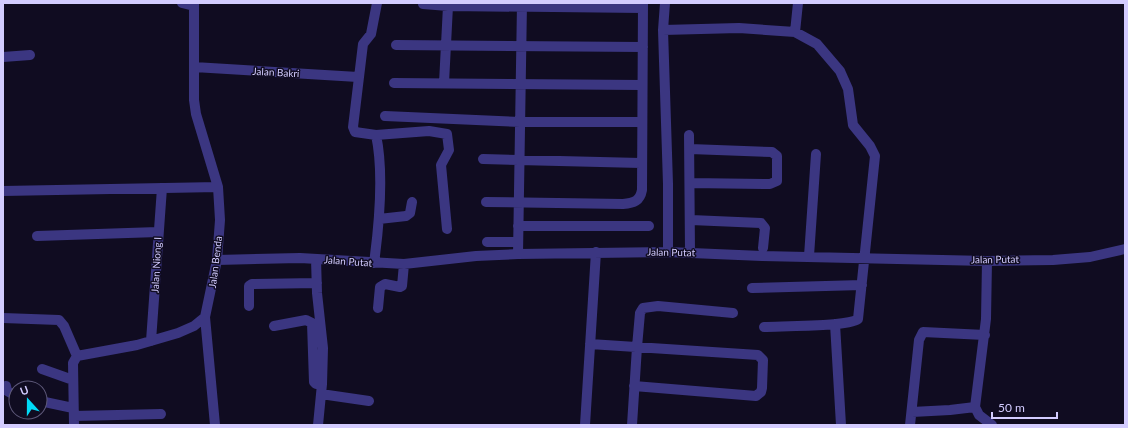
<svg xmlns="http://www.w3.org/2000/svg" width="1128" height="428" font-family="Lato,sans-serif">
<rect width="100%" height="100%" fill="#100c21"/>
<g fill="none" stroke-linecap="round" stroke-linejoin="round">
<path stroke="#3b3681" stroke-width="10" d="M 182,3 L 194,6
M 665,3 L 663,30 L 668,184 L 668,252
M 423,4 L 448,6 L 643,8
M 663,30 L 739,28 L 795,32 L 817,44 L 840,71 L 848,89 L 853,125 L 870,146 L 875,156 L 858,319 C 848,327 780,326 764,327
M 795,32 L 798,3
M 396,45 L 643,47
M 3,57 L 30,55
M 194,67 L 358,77
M 394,83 L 642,85
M 444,83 L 448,6
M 385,116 L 520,122 L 642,122
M 376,135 L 429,131 L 447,134 L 449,150 L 441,165 L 447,229
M 689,135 L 690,252
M 690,149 L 772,152 L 777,156 L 777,181 L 770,184 L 690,183
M 483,159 L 641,163
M 3,191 L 218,187
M 486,202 L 623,204 C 634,203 640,201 642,190 L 643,3
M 379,219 L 406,216 L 410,213 L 412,202
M 691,220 L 761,223 L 765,228 L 763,248
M 518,226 L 649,226
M 37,236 L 158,232
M 487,242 L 518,242
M 518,254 L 522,3
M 809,256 L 816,154
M 316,259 L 317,293 L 323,348 L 322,384 L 318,425
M 217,260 L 300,258 L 404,264 L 476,256 L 518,254 L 668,252 L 762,256 L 987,261 L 1053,260 L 1090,257 L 1125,249
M 987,261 L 986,319 L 975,407 L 979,415 L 992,425
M 374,263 C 379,226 384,172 376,135 L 355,132 L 353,127 L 363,44 L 371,34 L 377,3
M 752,288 L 862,285
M 249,306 L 249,286 L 252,284 L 317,283
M 378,308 L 380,287 L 385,284 L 400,287 L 402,286 L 404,264
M 205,317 L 215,425
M 3,318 L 59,320 L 64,326 L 77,356
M 835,324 L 841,425
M 274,326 L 306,320 L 312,323 L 314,382 L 316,384 L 322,384
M 151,341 L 162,188
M 590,344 L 758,355 L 763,360 L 762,388 L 761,392 L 756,396 L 634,386
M 42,369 L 73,380
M 6,386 L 7,391 L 16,396
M 321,394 L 369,401
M 40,401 L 73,408
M 912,412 L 950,410 L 975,407
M 74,416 L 161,414
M 74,425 L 73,363 L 77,356 L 137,345 L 178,333 L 194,326 L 205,317 L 217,260 L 220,220 L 218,187 L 196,114 L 194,100 L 194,3
M 585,425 L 596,252
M 632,425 L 637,347 L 640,313 L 643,308 L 658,306 L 733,313
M 910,425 L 919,340 L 923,332 L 985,335"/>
</g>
<g text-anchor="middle" stroke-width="3" stroke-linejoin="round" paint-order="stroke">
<g font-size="10" fill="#d3ccff" stroke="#100c21">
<text transform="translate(276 72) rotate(3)" y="4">Jalan Bakri</text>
<text transform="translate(671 252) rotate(1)" y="4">Jalan Putat</text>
<text transform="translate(995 259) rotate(-1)" y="4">Jalan Putat</text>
<text transform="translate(348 261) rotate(4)" y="4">Jalan Putat</text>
<text transform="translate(215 262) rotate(-83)" y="4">Jalan Benda</text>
<text transform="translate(156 265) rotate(-87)" y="4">Jalan Niong I</text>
</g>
</g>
<rect width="1128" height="428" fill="none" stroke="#d3ccff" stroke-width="8"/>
<g transform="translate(28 400) rotate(339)"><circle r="19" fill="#100c21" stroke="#5e597a"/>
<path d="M0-3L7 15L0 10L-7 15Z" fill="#00daf7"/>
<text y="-6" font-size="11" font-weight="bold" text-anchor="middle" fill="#d3ccff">U</text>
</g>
<path d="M992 412v6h65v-6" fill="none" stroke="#d3ccff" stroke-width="2"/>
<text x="998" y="412" font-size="12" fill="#d3ccff" stroke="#100c21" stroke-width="3" paint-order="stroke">50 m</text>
</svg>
